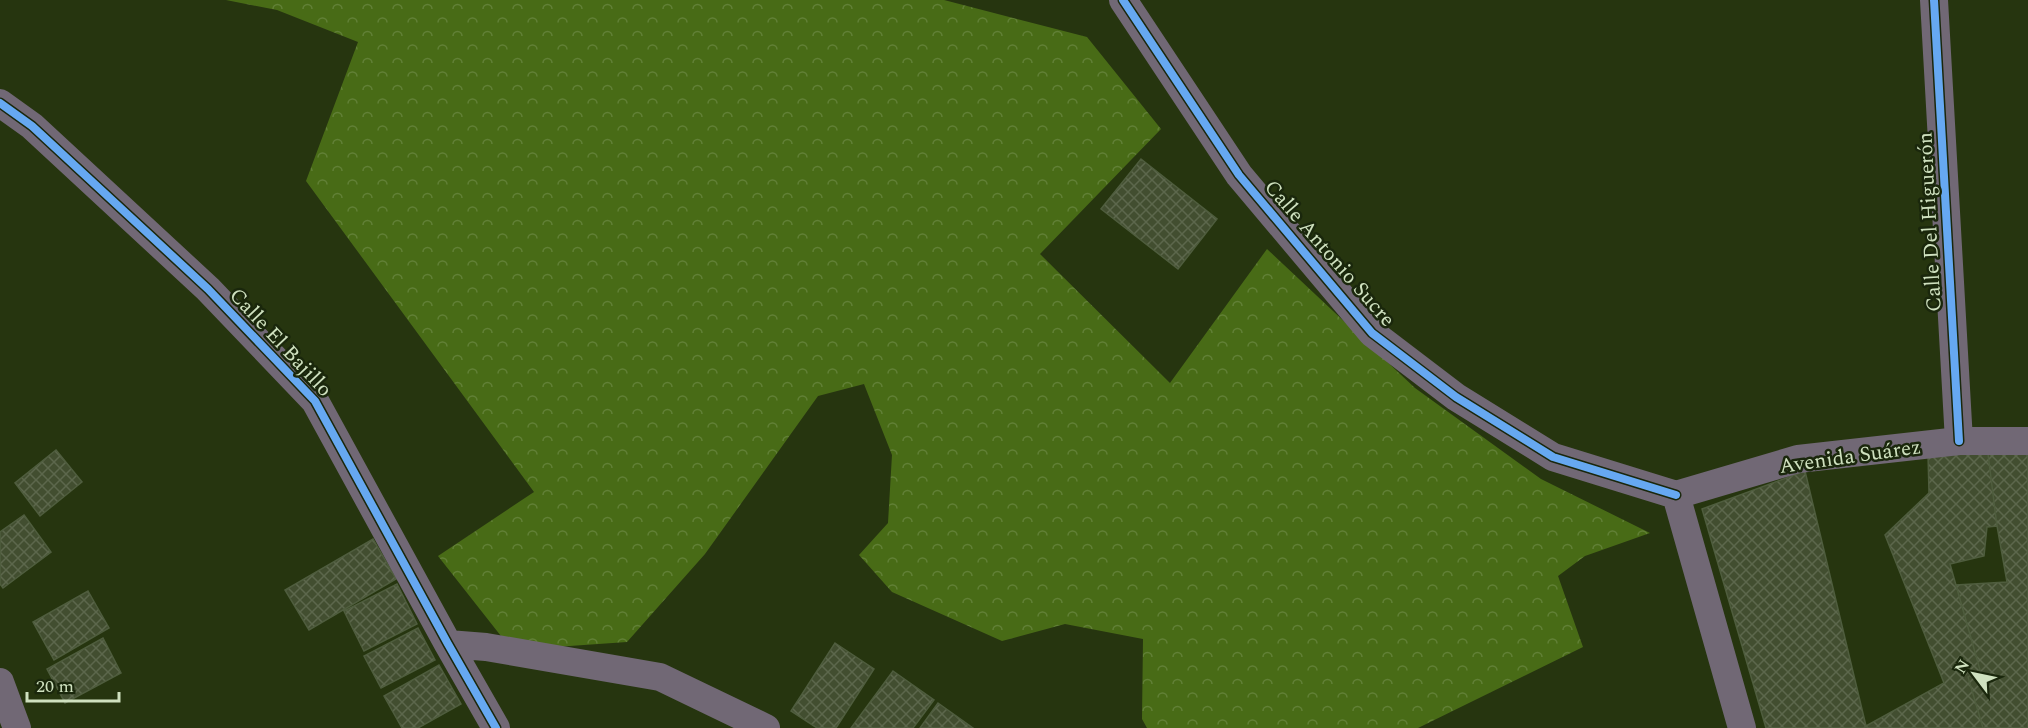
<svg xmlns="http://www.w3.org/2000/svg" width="2028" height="728" font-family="Spectral,serif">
<defs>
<pattern id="forest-crowns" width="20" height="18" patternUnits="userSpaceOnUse" patternTransform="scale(1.5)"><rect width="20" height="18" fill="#486b16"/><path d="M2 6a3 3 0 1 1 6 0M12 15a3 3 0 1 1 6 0" fill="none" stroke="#618036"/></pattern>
<pattern id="building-cross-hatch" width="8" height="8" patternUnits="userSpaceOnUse" patternTransform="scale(1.5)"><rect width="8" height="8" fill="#424e30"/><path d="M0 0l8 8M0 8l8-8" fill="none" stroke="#5c674c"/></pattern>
</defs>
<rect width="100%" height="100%" fill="#26350f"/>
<path fill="url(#forest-crowns)" d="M 226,0 L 944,0 L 1087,37 L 1161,129 L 1040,254 L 1170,383 L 1267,249 L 1415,388 L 1541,479 L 1650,533 L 1585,556 L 1558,576 L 1583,647 L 1418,728 L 1147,728 L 1142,719 L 1143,639 L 1065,624 L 1002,641 L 892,592 L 859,555 L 888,523 L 892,455 L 864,384 L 818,396 L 705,554 L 627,642 L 512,650 L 438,556 L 534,492 L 306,181 L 358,42 L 277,10 Z"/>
<path fill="url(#building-cross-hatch)" stroke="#4f5d3e" stroke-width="1.5" d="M 1141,159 L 1217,219 L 1178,269 L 1101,209 Z
M 1987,446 L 1997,526 L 1987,527 L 1984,556 L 1950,564 L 1980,670 L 1968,677 L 1983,728 L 1766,728 L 1702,509 L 1805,471 L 1866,726 L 1944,683 L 1885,535 L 1929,493 L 1928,455 Z
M 1987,446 L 2028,447 L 2028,728 L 1983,728 L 1968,677 L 1980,670 L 1956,585 L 2007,582 L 1997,526 Z
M 56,450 L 82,482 L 40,516 L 15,483 Z
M 24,515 L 51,552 L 3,588 L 0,584 L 0,532 Z
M 373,539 L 396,579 L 309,630 L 285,590 Z
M 397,584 L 417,624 L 364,651 L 344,611 Z
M 88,591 L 109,628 L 54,660 L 33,622 Z
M 418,628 L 435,660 L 381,688 L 364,656 Z
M 103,638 L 121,673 L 65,703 L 47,669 Z
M 835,643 L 874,669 L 836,728 L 817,728 L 791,711 Z
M 439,665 L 461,704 L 418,728 L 402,728 L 384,696 Z
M 893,671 L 934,700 L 913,728 L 851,728 Z
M 938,703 L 973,728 L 920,728 Z"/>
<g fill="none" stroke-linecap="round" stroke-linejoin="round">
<path stroke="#716875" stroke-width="28" d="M 1123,0 L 1239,175 L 1372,333 L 1456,397 L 1553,457 L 1676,495
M 1934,0 L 1959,441
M 0,103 L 32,126 L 208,289 L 315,401 L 448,644 L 496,728
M 1676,495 L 1798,459 L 1959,441 L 2028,441
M 1676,495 L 1742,728
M 448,644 L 486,647 L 660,677 L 766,728
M 0,682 L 17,728"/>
<defs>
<path id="cycleway" d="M 1123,0 L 1239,175 L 1372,333 L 1456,397 L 1553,457 L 1676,495
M 1934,0 L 1959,441
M 0,103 L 32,126 L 208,289 L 315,401 L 448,644 L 496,728"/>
</defs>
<use href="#cycleway" stroke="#1a270c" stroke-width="11"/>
<use href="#cycleway" stroke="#66a8f1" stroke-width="8"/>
</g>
<g text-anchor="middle" stroke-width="5" stroke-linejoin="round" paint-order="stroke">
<g font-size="21" fill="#cfe1bf" stroke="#1a270c">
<text transform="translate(1929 222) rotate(-93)" y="7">Calle Del Higuerón</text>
<text transform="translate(1330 253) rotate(49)" y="7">Calle Antonio Sucre</text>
<text transform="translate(281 342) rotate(47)" y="7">Calle El Bajillo</text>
<text transform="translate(1850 456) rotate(-8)" y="7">Avenida Suárez</text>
</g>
</g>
<g transform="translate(1974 674) rotate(302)" stroke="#1a270c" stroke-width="4.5" paint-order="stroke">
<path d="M0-4.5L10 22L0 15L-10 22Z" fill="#cfe1bf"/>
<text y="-9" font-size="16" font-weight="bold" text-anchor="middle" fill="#cfe1bf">N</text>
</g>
<path d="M27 692v9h92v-9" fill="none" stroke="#cfe1bf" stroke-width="3"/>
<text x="36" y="692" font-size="18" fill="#cfe1bf" stroke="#1a270c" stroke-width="4.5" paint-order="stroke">20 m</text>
</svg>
